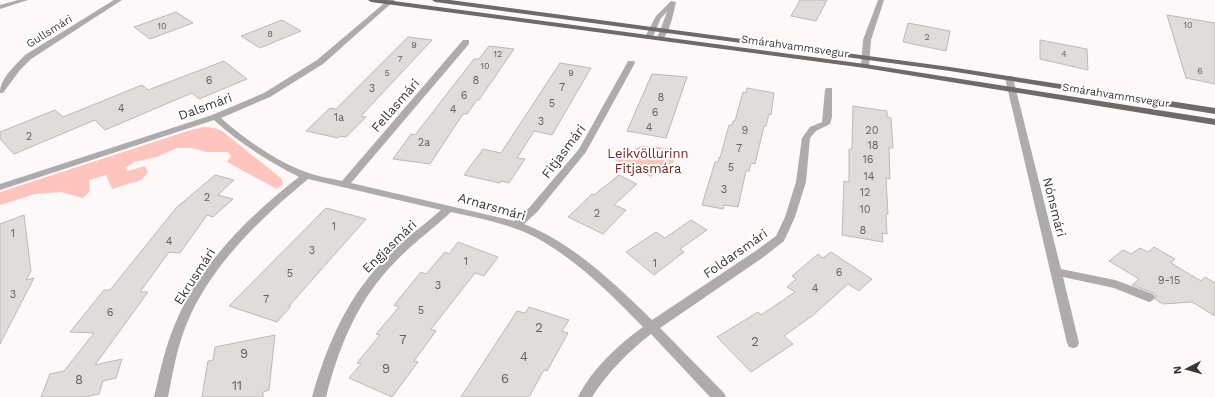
<svg xmlns="http://www.w3.org/2000/svg" width="1215" height="397" font-family="'Work Sans',sans-serif">
<rect width="100%" height="100%" fill="#fef8f8"/>
<path fill="#ffc4bd" d="M 204,127 L 214,128 L 222,131 L 282,179 L 283,184 L 277,189 L 227,162 L 231,156 L 228,152 L 207,152 L 192,148 L 177,148 L 156,157 L 134,162 L 125,168 L 128,171 L 145,166 L 148,172 L 141,180 L 112,189 L 106,175 L 89,180 L 90,191 L 83,198 L 61,192 L 35,194 L 0,205 L 0,192 L 194,129 Z
M 641,146 C 655,146 671,145 674,162 L 658,171 L 651,177 L 612,159 Z"/>
<path fill="#e1dbda" stroke="#beb8b8" d="M 800,0 L 827,0 L 816,21 L 791,16 Z
M 176,12 L 193,23 L 150,39 L 134,27 Z
M 1167,15 L 1215,23 L 1215,84 L 1186,78 Z
M 282,20 L 301,31 L 260,48 L 241,36 Z
M 908,23 L 950,31 L 946,51 L 903,42 Z
M 408,37 L 432,40 L 361,116 L 366,117 L 346,137 L 339,136 L 338,138 L 306,131 L 330,108 L 336,109 Z
M 1040,40 L 1087,49 L 1088,70 L 1040,59 Z
M 489,46 L 514,49 L 479,100 L 477,100 L 467,114 L 463,114 L 430,164 L 393,159 L 411,134 L 415,135 L 474,59 L 479,59 Z
M 224,61 L 247,79 L 199,99 L 192,93 L 105,130 L 95,120 L 14,154 L 0,139 L 0,132 L 55,110 L 63,117 L 142,85 L 148,90 Z
M 560,63 L 591,68 L 552,135 L 534,131 L 517,158 L 525,159 L 509,183 L 501,181 L 500,183 L 464,175 L 483,149 L 501,153 Z
M 652,74 L 687,77 L 666,138 L 627,131 Z
M 747,88 L 774,93 L 771,115 L 769,114 L 766,126 L 764,126 L 755,164 L 751,163 L 749,171 L 746,171 L 738,207 L 724,205 L 723,209 L 702,205 L 715,162 L 718,162 L 719,157 L 720,158 L 729,125 L 732,125 L 733,121 L 735,121 L 743,92 L 746,93 Z
M 853,106 L 887,111 L 887,117 L 891,118 L 893,148 L 889,148 L 890,179 L 886,178 L 888,214 L 886,214 L 887,234 L 882,233 L 883,242 L 842,235 L 844,181 L 849,182 L 849,149 L 852,149 Z
M 215,175 L 234,180 L 218,195 L 233,199 L 213,217 L 207,215 L 180,253 L 169,252 L 140,292 L 148,292 L 95,365 L 122,359 L 116,378 L 103,381 L 99,394 L 85,397 L 41,397 L 50,374 L 64,371 L 94,333 L 70,332 L 104,290 L 110,290 L 176,208 Z
M 619,175 L 637,184 L 614,205 L 626,210 L 603,234 L 568,217 L 592,194 L 594,195 Z
M 326,208 L 366,219 L 289,306 L 291,306 L 277,322 L 229,306 Z
M 24,215 L 31,271 L 26,280 L 34,278 L 0,344 L 0,224 Z
M 691,220 L 707,230 L 680,249 L 684,252 L 654,275 L 626,252 L 656,232 L 665,238 Z
M 458,242 L 498,257 L 484,276 L 475,273 L 431,329 L 436,331 L 414,361 L 418,362 L 392,397 L 349,378 L 361,364 L 357,363 L 380,335 L 376,334 L 399,307 L 394,305 L 421,272 L 426,274 L 445,252 L 449,254 Z
M 1154,247 L 1175,259 L 1171,263 L 1201,281 L 1205,277 L 1215,283 L 1215,316 L 1192,302 L 1163,304 L 1155,299 L 1156,296 L 1154,293 L 1132,285 L 1139,279 L 1109,261 L 1123,250 L 1131,254 L 1140,248 L 1148,252 Z
M 831,252 L 872,279 L 859,291 L 848,284 L 812,316 L 784,336 L 793,344 L 751,372 L 717,337 L 758,312 L 761,315 L 795,292 L 787,287 L 796,279 L 792,276 L 818,254 L 823,258 Z
M 529,307 L 569,320 L 562,331 L 568,333 L 547,371 L 544,370 L 529,397 L 461,397 L 517,311 L 525,313 Z
M 275,335 L 269,390 L 263,392 L 263,397 L 202,397 L 208,361 L 213,360 L 215,347 Z"/>
<g fill="none" stroke-linecap="round" stroke-linejoin="round">
<path fill="#adabab" fill-rule="evenodd" d="M 18,0 L 28,0 L 0,9 L 0,5 Z
M 114,0 L 122,0 L 31,59 L 20,70 L 3,93 L 0,93 C 0,78 15,66 25,55 Z
M 388,0 L 395,0 L 323,64 L 270,97 L 221,118 C 243,138 280,164 309,173 C 319,177 331,178 342,181 L 463,40 L 469,40 L 469,44 L 351,183 L 514,221 L 529,208 L 579,149 L 627,63 L 628,61 L 634,61 L 635,63 L 586,152 L 537,212 L 524,224 C 573,243 615,284 652,320 L 757,250 L 776,236 L 785,217 L 796,182 L 802,138 L 810,127 L 822,122 L 825,90 L 826,88 L 832,88 L 832,117 L 830,124 L 816,131 L 810,138 L 806,182 L 795,217 L 784,241 L 765,256 L 660,328 L 724,393 L 726,397 L 710,397 L 651,334 C 628,352 608,372 592,397 L 578,397 C 592,369 618,345 643,327 C 609,292 567,250 522,231 C 499,222 475,217 451,212 C 433,229 413,243 396,261 C 358,299 339,346 326,397 L 312,397 C 327,344 348,295 388,256 C 404,239 424,225 441,210 L 308,179 C 260,219 211,265 187,323 C 177,347 173,372 168,397 L 154,397 C 160,372 165,347 175,324 C 200,264 249,216 299,177 C 268,161 239,143 214,120 L 0,190 L 0,184 L 212,115 L 264,93 L 317,60 Z
M 878,0 L 884,0 L 871,40 L 869,66 L 865,68 L 861,66 L 863,40 Z
M 671,1 L 676,2 C 674,11 669,37 661,40 L 657,38 L 667,12 L 661,18 L 652,39 L 646,39 L 645,37 L 656,16 Z
M 1006,76 L 1012,76 L 1013,78 L 1061,269 L 1115,280 L 1153,294 L 1155,297 L 1153,300 L 1149,302 L 1114,288 L 1063,277 L 1079,343 L 1077,347 L 1073,348 L 1069,347 L 1067,343 L 1005,78 Z"/>
<path fill="#6e6a69" fill-rule="evenodd" d="M 368,0 L 386,0 L 865,64 L 1215,119 L 1215,125 L 865,68 L 371,2 Z
M 432,0 L 450,0 L 950,67 L 1215,108 L 1215,114 L 950,71 L 435,2 Z"/>
</g>
<g text-anchor="middle" stroke-width="4" stroke-linejoin="round" paint-order="stroke">
<g font-size="9" fill="#646160">
<text x="1188" y="28">10</text>
<text x="162" y="29">10</text>
<text x="270" y="37">8</text>
<text x="927" y="40">2</text>
<text x="414" y="48">9</text>
<text x="498" y="57">12</text>
<text x="1064" y="57">4</text>
<text x="400" y="62">7</text>
<text x="485" y="69">10</text>
<text x="1200" y="74">6</text>
<text x="387" y="76">5</text>
<text x="571" y="76">9</text>
</g>
<g font-size="11" fill="#3a3838" stroke="#fff">
<text transform="translate(49 31) rotate(-32)" y="4">Gullsmári</text>
<text transform="translate(795 46) rotate(8)" y="4">Smárahvammsvegur</text>
<text transform="translate(1116 95) rotate(9)" y="4">Smárahvammsvegur</text>
</g>
<g font-size="11" fill="#646160">
<text x="209" y="84">6</text>
<text x="476" y="84">8</text>
<text x="562" y="91">7</text>
<text x="372" y="92">3</text>
<text x="464" y="99">6</text>
<text x="661" y="101">8</text>
<text x="552" y="107">5</text>
<text x="121" y="112">4</text>
<text x="453" y="113">4</text>
<text x="655" y="116">6</text>
<text x="339" y="121">1a</text>
<text x="541" y="125">3</text>
<text x="649" y="131">4</text>
<text x="745" y="134">9</text>
<text x="872" y="134">20</text>
<text x="29" y="140">2</text>
<text x="424" y="146">2a</text>
<text x="873" y="149">18</text>
<text x="739" y="152">7</text>
<text x="868" y="163">16</text>
<text x="731" y="171">5</text>
<text x="869" y="180">14</text>
<text x="724" y="193">3</text>
<text x="865" y="196">12</text>
<text x="207" y="201">2</text>
<text x="865" y="213">10</text>
<text x="597" y="217">2</text>
<text x="334" y="230">1</text>
<text x="863" y="234">8</text>
<text x="13" y="237">1</text>
<text x="169" y="245">4</text>
<text x="312" y="254">3</text>
<text x="466" y="265">1</text>
<text x="655" y="267">1</text>
<text x="839" y="276">6</text>
<text x="290" y="277">5</text>
<text x="1169" y="284">9-15</text>
<text x="438" y="289">3</text>
<text x="815" y="292">4</text>
<text x="13" y="298">3</text>
<text x="266" y="303">7</text>
<text x="421" y="314">5</text>
<text x="110" y="316">6</text>
</g>
<g font-size="13" fill="#3a3838" stroke="#fff">
<text transform="translate(395 105) rotate(-49)" y="5">Fellasmári</text>
<text transform="translate(205 106) rotate(-20)" y="5">Dalsmári</text>
<text transform="translate(563 151) rotate(-53)" y="5">Fitjasmári</text>
<text transform="translate(492 206) rotate(16)" y="5">Arnarsmári</text>
<text transform="translate(1055 207) rotate(76)" y="5">Nónsmári</text>
<text transform="translate(389 246) rotate(-44)" y="5">Engjasmári</text>
<text transform="translate(735 253) rotate(-35)" y="5">Foldarsmári</text>
<text transform="translate(194 276) rotate(-57)" y="5">Ekrusmári</text>
</g>
<g font-size="13" fill="#7b2120" stroke="#fff">
<text x="648" y="158">Leikvöllurinn<tspan x="648" dy="15">Fitjasmára</tspan></text>
</g>
<g font-size="13" fill="#646160">
<text x="539" y="332">2</text>
<text x="403" y="344">7</text>
<text x="755" y="346">2</text>
<text x="244" y="358">9</text>
<text x="524" y="361">4</text>
<text x="386" y="373">9</text>
<text x="505" y="383">6</text>
<text x="79" y="384">8</text>
<text x="237" y="390">11</text>
</g>
</g>
<g transform="translate(1187 369) rotate(264)" stroke="#ffffff" stroke-width="3" paint-order="stroke">
<path d="M0-3L7 15L0 10L-7 15Z" fill="#3a3838"/>
<text y="-6" font-size="11" font-weight="bold" text-anchor="middle" fill="#3a3838">N</text>
</g>
</svg>
